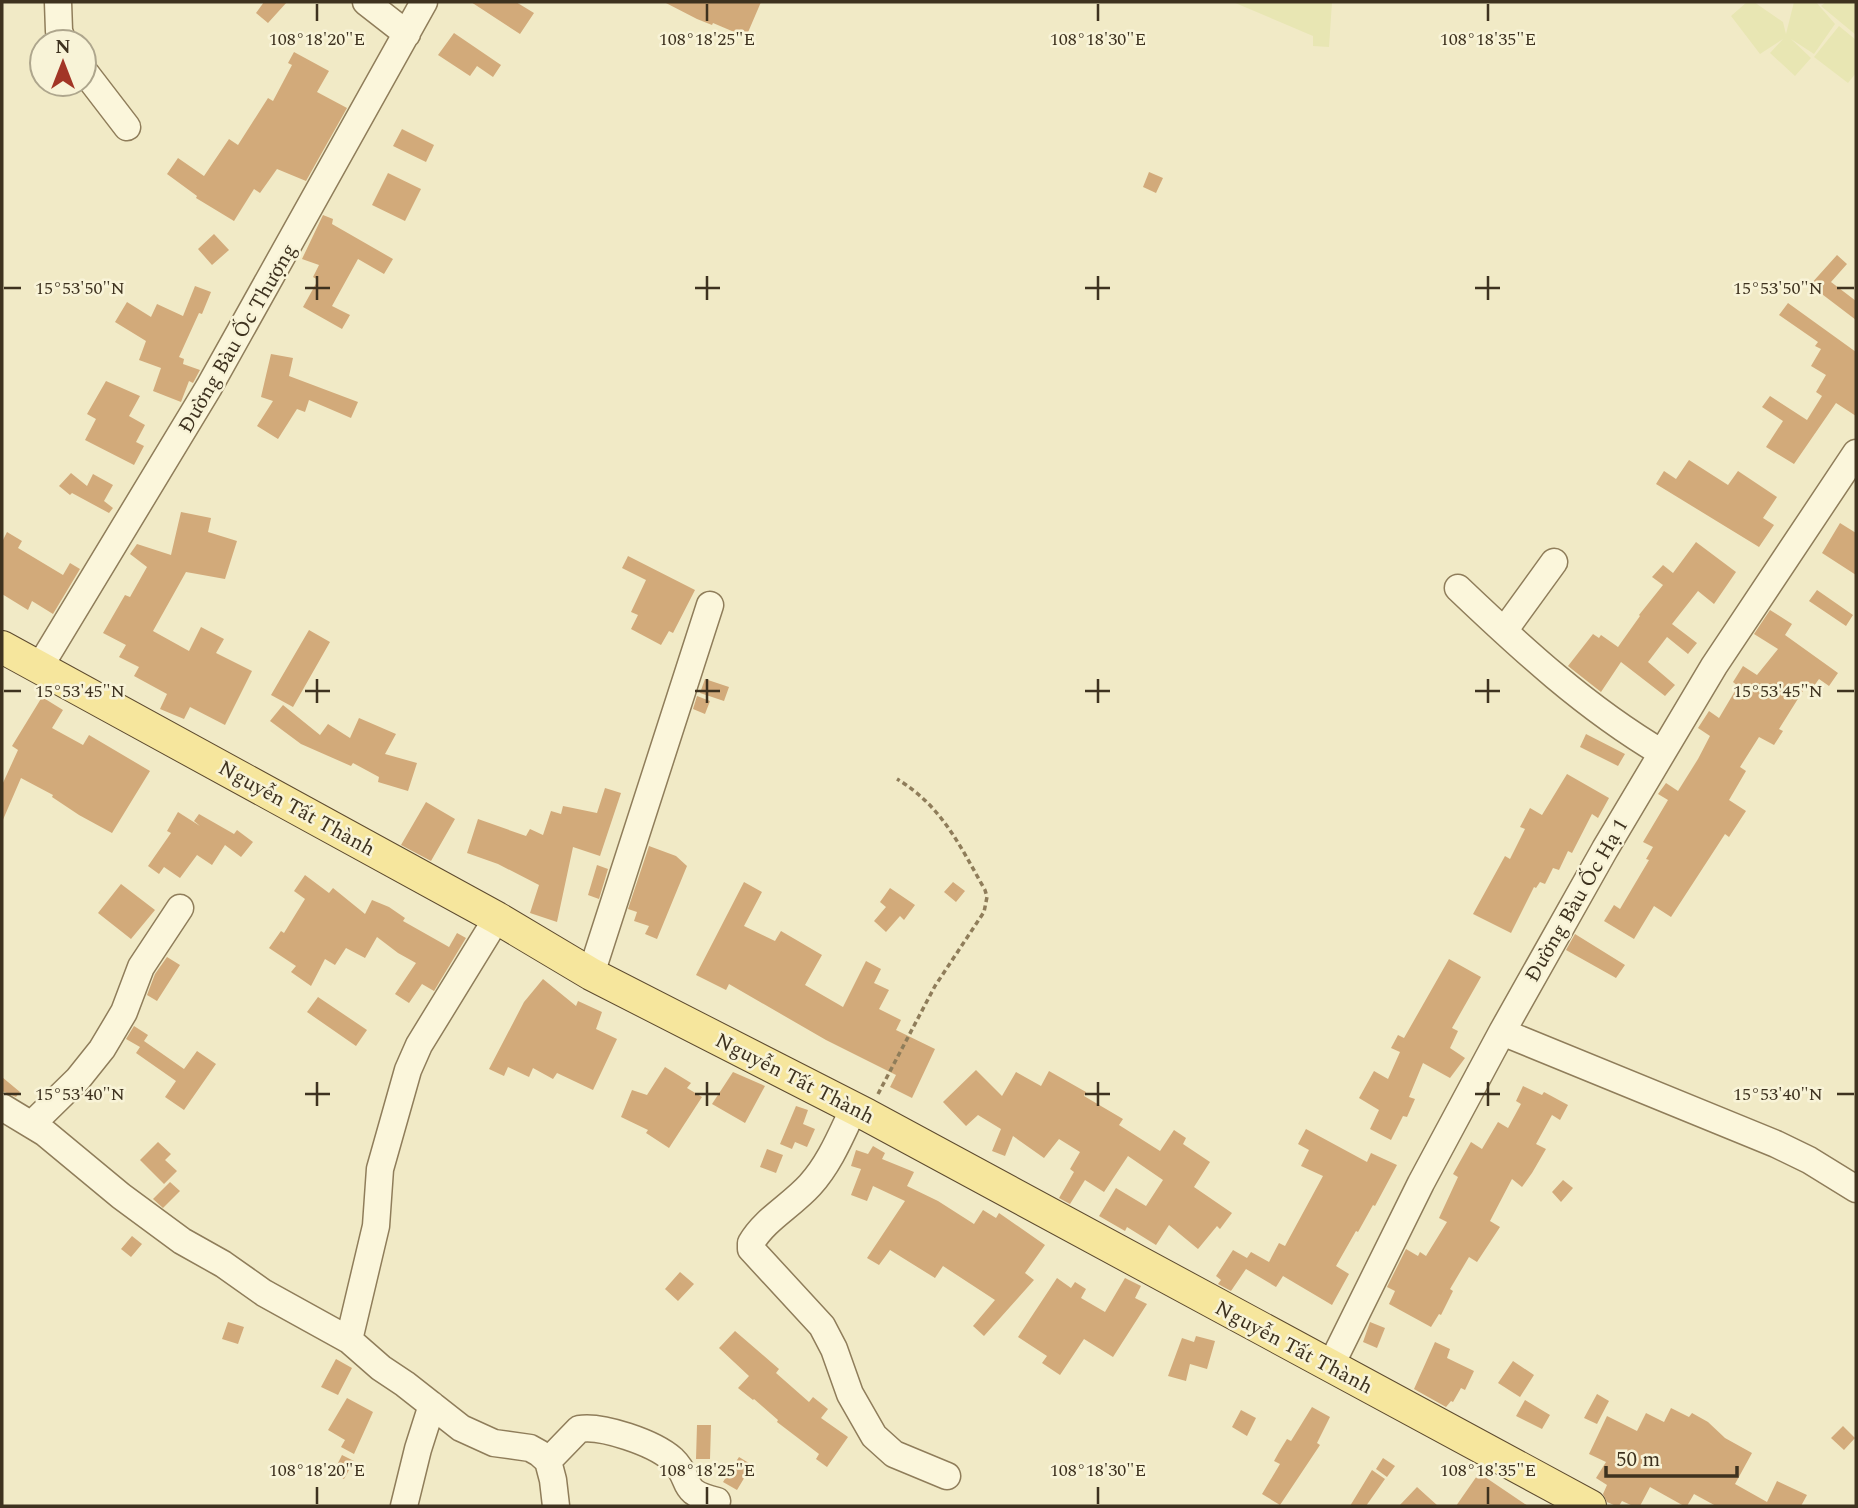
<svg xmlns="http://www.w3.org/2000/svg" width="1858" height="1508" font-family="Spectral,serif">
<rect width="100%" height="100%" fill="#f1eac6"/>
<path fill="#e8e6b3" d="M 1233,2 L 1332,2 L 1329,47 L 1313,46 L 1313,36 Z
M 1747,2 L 1754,2 L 1783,22 L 1786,34 L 1794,2 L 1816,2 L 1835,24 L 1814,54 L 1791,39 L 1811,58 L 1795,76 L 1770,53 L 1783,39 L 1760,54 L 1731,16 Z
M 1826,2 L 1856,2 L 1856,35 L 1821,6 Z
M 1839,26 L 1856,40 L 1856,73 L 1848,83 L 1814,57 Z"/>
<path fill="#d2aa7a" d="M 264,2 L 287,2 L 268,23 L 256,13 Z
M 471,2 L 516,2 L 534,13 L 520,34 Z
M 664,2 L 761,2 L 746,37 L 713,23 L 712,25 L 697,19 Z
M 454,33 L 501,65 L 493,77 L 477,66 L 470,76 L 438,55 Z
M 294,52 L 329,71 L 317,92 L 347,108 L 306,181 L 277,169 L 260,193 L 254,189 L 234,221 L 196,198 L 197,196 L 167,174 L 178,158 L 204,176 L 229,139 L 238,145 L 268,98 L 273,101 L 292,65 L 288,63 Z
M 402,129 L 434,145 L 426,162 L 393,146 Z
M 1149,172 L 1163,178 L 1156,193 L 1143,187 Z
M 388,173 L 421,189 L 405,221 L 372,205 Z
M 323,215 L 333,219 L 332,224 L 393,259 L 384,274 L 358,259 L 332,306 L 350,315 L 342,329 L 303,307 L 318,280 L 313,277 L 319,265 L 302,259 Z
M 214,234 L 229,250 L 212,265 L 198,249 Z
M 1837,255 L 1847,264 L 1831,282 L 1856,301 L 1856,320 L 1810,285 Z
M 195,286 L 211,292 L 202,314 L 199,313 L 179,357 L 184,359 L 183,364 L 200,370 L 193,383 L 189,381 L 181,402 L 153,391 L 161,368 L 139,360 L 146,341 L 115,322 L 127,302 L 151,317 L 157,304 L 183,316 Z
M 1788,303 L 1856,352 L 1856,416 L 1836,403 L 1794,464 L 1766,447 L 1783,421 L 1762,407 L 1770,396 L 1807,420 L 1822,396 L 1816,392 L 1826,375 L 1811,366 L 1821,349 L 1815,346 L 1818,342 L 1779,315 Z
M 271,354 L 293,358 L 289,376 L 358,402 L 351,418 L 309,400 L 305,412 L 297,409 L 278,439 L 257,426 L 273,401 L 261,397 Z
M 106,381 L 140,396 L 129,416 L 145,425 L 136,442 L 144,446 L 134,465 L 85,440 L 96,419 L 87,414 Z
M 1689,460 L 1728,485 L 1738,471 L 1777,497 L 1763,518 L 1774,525 L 1759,547 L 1656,484 L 1664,471 L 1676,479 Z
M 71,473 L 87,486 L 93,474 L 113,485 L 104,501 L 113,508 L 109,513 L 72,493 L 70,495 L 59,486 Z
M 181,512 L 211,518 L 208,532 L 237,541 L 225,579 L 186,572 L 153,631 L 189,651 L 201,627 L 224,639 L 216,653 L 252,671 L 225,725 L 190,707 L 184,719 L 160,709 L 167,694 L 134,676 L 139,667 L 119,657 L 126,645 L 103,633 L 125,595 L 130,597 L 147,567 L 130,554 L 137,544 L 171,555 Z
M 1840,523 L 1856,533 L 1856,575 L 1822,553 Z
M 7,532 L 22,541 L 18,548 L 63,575 L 70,563 L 80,569 L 53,614 L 32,601 L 28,610 L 2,594 L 2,542 Z
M 1696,542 L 1736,572 L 1714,604 L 1698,591 L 1672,624 L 1697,643 L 1688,654 L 1667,637 L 1648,662 L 1675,685 L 1665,696 L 1621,662 L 1601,692 L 1568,666 L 1593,634 L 1599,638 L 1601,635 L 1618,647 L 1640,616 L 1639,615 L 1663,585 L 1652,577 L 1663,565 L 1673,573 Z
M 628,556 L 695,590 L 673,633 L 669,631 L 661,645 L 631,629 L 638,615 L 631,612 L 646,580 L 622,568 Z
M 1817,590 L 1853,615 L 1846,626 L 1809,601 Z
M 1770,610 L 1792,624 L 1785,635 L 1838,673 L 1829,686 L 1819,679 L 1811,690 L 1806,686 L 1779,729 L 1783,731 L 1774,745 L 1759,737 L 1740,767 L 1746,771 L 1729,800 L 1746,811 L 1729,837 L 1725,834 L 1671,917 L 1654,906 L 1634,939 L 1604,921 L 1614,905 L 1620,909 L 1649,860 L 1646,859 L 1653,847 L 1643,842 L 1668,800 L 1658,794 L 1666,783 L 1678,791 L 1698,759 L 1710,736 L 1698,728 L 1709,711 L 1719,718 L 1738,686 L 1733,682 L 1743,666 L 1757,675 L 1778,649 L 1754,634 Z
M 309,630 L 330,642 L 293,707 L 271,695 Z
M 705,679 L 729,687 L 724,701 L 700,693 Z
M 697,696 L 710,701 L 705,714 L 693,709 Z
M 42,697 L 63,710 L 52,728 L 83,745 L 89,735 L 150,771 L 112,833 L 79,815 L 52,797 L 53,795 L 21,778 L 2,822 L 2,785 L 18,750 L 12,746 Z
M 283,705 L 320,735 L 328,724 L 350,738 L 359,718 L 396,734 L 385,754 L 417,763 L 408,791 L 378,782 L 379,777 L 353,763 L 351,766 L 301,744 L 270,721 Z
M 1586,734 L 1625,754 L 1618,766 L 1580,747 Z
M 1567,774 L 1609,798 L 1598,818 L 1592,814 L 1572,853 L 1568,851 L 1559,870 L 1553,868 L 1545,884 L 1540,882 L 1536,888 L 1534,887 L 1511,933 L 1473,914 L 1505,856 L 1510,859 L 1525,829 L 1520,827 L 1530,808 L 1542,815 Z
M 605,788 L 621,793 L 600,856 L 573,847 L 557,922 L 530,913 L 539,885 L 498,864 L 467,853 L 478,819 L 526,836 L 530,829 L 543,835 L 551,811 L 561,814 L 563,806 L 597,813 Z
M 426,802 L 455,819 L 431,861 L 401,845 Z
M 178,812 L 200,826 L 194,821 L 199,814 L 234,834 L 237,830 L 253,842 L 241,857 L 225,845 L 212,865 L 197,855 L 180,878 L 164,867 L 159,874 L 148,866 L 171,833 L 167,831 Z
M 649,846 L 676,856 L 687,866 L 657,939 L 645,934 L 649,926 L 634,921 L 637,912 L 628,909 Z
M 597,865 L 608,869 L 599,899 L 588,895 Z
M 305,875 L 329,893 L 333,888 L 365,914 L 372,900 L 389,907 L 405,918 L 403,921 L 449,947 L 457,933 L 466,938 L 434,991 L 422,984 L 409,1003 L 395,994 L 416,963 L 398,953 L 377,937 L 365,958 L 346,948 L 335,965 L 325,959 L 311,986 L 291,972 L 296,966 L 269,948 L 281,931 L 284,933 L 305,899 L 294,891 Z
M 744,882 L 762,892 L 744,926 L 775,941 L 781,931 L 822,955 L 805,985 L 843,1007 L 866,961 L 881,969 L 874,983 L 889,990 L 879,1009 L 901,1020 L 896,1030 L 935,1049 L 912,1098 L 890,1087 L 896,1075 L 826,1040 L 729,984 L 726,990 L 696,975 Z
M 953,882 L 965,891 L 956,902 L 944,892 Z
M 121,884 L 155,910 L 131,939 L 98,913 Z
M 890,888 L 915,905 L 904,920 L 900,916 L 886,932 L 874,921 L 886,907 L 880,902 Z
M 1575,934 L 1625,965 L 1616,978 L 1566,950 Z
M 167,957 L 180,965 L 157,1001 L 147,995 L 155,974 Z
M 1449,959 L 1481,977 L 1452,1028 L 1458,1031 L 1450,1048 L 1465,1058 L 1450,1078 L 1423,1063 L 1409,1097 L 1415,1099 L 1407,1117 L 1403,1116 L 1391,1140 L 1370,1129 L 1379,1110 L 1359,1098 L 1374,1071 L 1388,1079 L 1400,1052 L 1391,1048 L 1398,1035 L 1404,1038 Z
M 543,979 L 576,1006 L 578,1001 L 602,1012 L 596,1029 L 617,1039 L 593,1090 L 557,1073 L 553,1079 L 533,1068 L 529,1077 L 508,1067 L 504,1076 L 489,1069 L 524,1002 Z
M 318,997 L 367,1030 L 356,1046 L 307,1012 Z
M 134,1026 L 148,1035 L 144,1041 L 184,1069 L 197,1051 L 216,1064 L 184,1110 L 165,1097 L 176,1081 L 136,1053 L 140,1047 L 126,1039 Z
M 665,1067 L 691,1083 L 687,1088 L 702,1097 L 669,1148 L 646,1133 L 648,1130 L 621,1117 L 632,1090 L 647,1095 Z
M 976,1070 L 1002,1096 L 1016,1072 L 1041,1086 L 1049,1071 L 1086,1092 L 1084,1096 L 1123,1119 L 1119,1125 L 1160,1151 L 1174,1130 L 1186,1138 L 1183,1144 L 1210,1162 L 1194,1187 L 1232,1213 L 1220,1229 L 1217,1226 L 1198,1249 L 1169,1225 L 1156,1245 L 1127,1227 L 1125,1231 L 1099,1216 L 1116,1188 L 1146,1206 L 1163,1180 L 1128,1156 L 1104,1192 L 1085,1180 L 1070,1204 L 1059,1198 L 1074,1172 L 1070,1169 L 1080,1152 L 1059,1139 L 1044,1158 L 1013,1136 L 1005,1156 L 992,1151 L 1001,1129 L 978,1115 L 966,1126 L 943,1102 Z
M 733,1072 L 765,1086 L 745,1123 L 712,1104 Z
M 2,1077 L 20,1092 L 16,1097 L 2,1091 Z
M 1523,1086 L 1542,1095 L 1544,1092 L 1568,1105 L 1560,1120 L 1552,1115 L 1536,1144 L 1546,1149 L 1532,1173 L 1522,1187 L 1512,1179 L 1490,1221 L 1500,1227 L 1477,1262 L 1469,1257 L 1450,1289 L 1453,1291 L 1441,1315 L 1439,1314 L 1431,1327 L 1389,1304 L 1395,1291 L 1387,1287 L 1406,1249 L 1418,1256 L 1420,1252 L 1426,1256 L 1447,1222 L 1439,1218 L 1458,1177 L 1453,1174 L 1471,1142 L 1482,1149 L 1498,1122 L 1508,1128 L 1521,1104 L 1516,1101 Z
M 796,1106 L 808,1110 L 803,1124 L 815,1129 L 807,1147 L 795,1142 L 792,1149 L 780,1144 Z
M 1306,1129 L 1367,1162 L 1371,1153 L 1397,1165 L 1375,1206 L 1373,1205 L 1358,1232 L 1356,1231 L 1336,1266 L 1349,1274 L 1332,1305 L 1283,1276 L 1276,1287 L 1246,1269 L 1231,1291 L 1218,1284 L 1221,1280 L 1216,1276 L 1233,1250 L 1247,1258 L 1251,1252 L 1269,1262 L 1279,1243 L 1285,1246 L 1323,1176 L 1301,1166 L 1309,1150 L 1298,1144 Z
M 158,1142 L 171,1154 L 165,1160 L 177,1171 L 164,1184 L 140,1160 Z
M 873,1146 L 885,1153 L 882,1159 L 914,1172 L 907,1186 L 938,1201 L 974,1224 L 983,1210 L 996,1218 L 999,1213 L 1045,1245 L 1025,1273 L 1034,1280 L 984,1336 L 973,1326 L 995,1300 L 943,1266 L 935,1278 L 890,1250 L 879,1265 L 867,1258 L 905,1201 L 873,1186 L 867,1201 L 851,1195 L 861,1169 L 851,1166 L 856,1150 L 868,1154 Z
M 767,1149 L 783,1155 L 776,1173 L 760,1167 Z
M 1563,1180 L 1573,1188 L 1561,1202 L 1552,1192 Z
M 170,1182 L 180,1191 L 163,1208 L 153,1199 Z
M 132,1236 L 142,1244 L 131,1257 L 121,1249 Z
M 680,1272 L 694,1284 L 678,1301 L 665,1289 Z
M 1057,1278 L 1071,1288 L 1075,1282 L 1086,1289 L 1081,1298 L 1105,1312 L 1125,1278 L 1141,1286 L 1135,1298 L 1147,1304 L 1113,1357 L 1084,1339 L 1060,1375 L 1042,1363 L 1047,1356 L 1018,1337 Z
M 228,1322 L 244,1327 L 238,1344 L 222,1339 Z
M 1370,1322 L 1385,1328 L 1377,1348 L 1363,1342 Z
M 735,1331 L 779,1369 L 776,1373 L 809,1402 L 813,1397 L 828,1409 L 821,1418 L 848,1437 L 827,1467 L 816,1459 L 819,1454 L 777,1422 L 778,1420 L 754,1399 L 753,1400 L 738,1388 L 749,1376 L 719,1348 Z
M 1196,1336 L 1215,1341 L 1207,1369 L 1190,1364 L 1186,1381 L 1168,1376 L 1182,1338 L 1194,1342 Z
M 1435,1342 L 1450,1349 L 1447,1358 L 1474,1371 L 1465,1390 L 1461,1388 L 1453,1402 L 1451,1401 L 1446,1407 L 1414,1389 Z
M 336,1359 L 352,1368 L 338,1395 L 321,1387 Z
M 1513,1361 L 1534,1375 L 1520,1397 L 1498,1383 Z
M 1597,1394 L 1609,1401 L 1597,1424 L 1584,1418 Z
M 347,1398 L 373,1412 L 354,1454 L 341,1447 L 345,1440 L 328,1430 Z
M 1525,1400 L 1550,1415 L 1542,1429 L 1516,1416 Z
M 1312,1407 L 1330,1417 L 1317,1443 L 1320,1445 L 1280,1505 L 1262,1494 L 1280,1464 L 1274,1461 L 1279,1452 L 1287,1439 L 1291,1441 Z
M 1671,1408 L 1689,1417 L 1692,1413 L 1708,1422 L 1725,1438 L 1752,1453 L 1735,1484 L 1767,1502 L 1777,1481 L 1807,1495 L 1801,1506 L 1716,1506 L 1694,1494 L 1687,1506 L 1684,1506 L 1650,1487 L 1640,1506 L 1633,1506 L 1622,1501 L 1619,1506 L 1616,1506 L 1607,1502 L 1603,1494 L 1607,1485 L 1596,1478 L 1606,1462 L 1589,1454 L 1607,1416 L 1637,1431 L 1646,1413 L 1664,1422 Z
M 1241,1410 L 1256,1418 L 1247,1436 L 1232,1427 Z
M 697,1425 L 711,1425 L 710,1459 L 696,1459 Z
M 1843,1426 L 1855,1438 L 1844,1450 L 1831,1438 Z
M 342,1455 L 354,1461 L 344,1479 L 333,1473 Z
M 739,1457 L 752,1465 L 737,1490 L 723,1482 Z
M 1383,1458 L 1395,1466 L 1387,1477 L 1376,1469 Z
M 1372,1470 L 1385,1479 L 1366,1506 L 1350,1506 Z
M 1479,1473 L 1528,1506 L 1456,1506 Z
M 1417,1487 L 1438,1506 L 1399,1506 Z"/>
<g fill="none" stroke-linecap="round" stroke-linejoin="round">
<defs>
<path id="minor" d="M 58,2 L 59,31 L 63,42
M 366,2 L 407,34
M 84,71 L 127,127
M 1458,588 C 1522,649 1586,708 1662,753
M 1504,631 L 1554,562
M 39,668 L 209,387 L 424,2
M 591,974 L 710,605
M 1502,1032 L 1776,1144 L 1809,1160 L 1856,1189
M 2,1107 L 45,1133 L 121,1196 L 182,1241 L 223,1264 L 264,1293 L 349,1340 L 381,1368 L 405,1384 L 461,1428 L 494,1443 L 530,1448 L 539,1453 L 548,1461 L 553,1480 L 556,1506
M 854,1108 C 841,1135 830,1163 810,1185 C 791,1206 765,1219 751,1243 L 751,1249 L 822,1326 L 834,1349 L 850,1394 L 874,1436 L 894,1454 L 947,1476
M 32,1124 L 78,1079 L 102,1049 L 124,1012 L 141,967 L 180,908
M 349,1340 L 376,1226 L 380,1169 L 408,1070 L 419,1045 L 497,918
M 1330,1367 L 1421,1183 L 1502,1032 L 1605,849 L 1714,666 L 1856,453
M 548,1461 L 579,1429 C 602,1425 654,1443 672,1459 C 695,1481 676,1491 717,1501
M 404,1506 L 418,1449 L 432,1405"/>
<path id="major" d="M 2,647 L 497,918 L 591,974 L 867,1115 L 1590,1506"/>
</defs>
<use href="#minor" stroke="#8f7d5a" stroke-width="29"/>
<use href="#major" stroke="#5d4a2e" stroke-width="34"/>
<path stroke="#8f7d5a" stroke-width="3.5" stroke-dasharray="5 3.5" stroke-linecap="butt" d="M 878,1094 L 935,986 L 984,912 L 987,897 L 985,890 C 960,846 942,806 897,779"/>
<use href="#minor" stroke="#fbf6db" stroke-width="26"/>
<use href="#major" stroke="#f6e69d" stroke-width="32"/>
</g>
<path fill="none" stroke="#3e321f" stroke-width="2.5" d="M 317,4 L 317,21M 707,4 L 707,21M 1098,4 L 1098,21M 1488,4 L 1488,21M 317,276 L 317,300M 707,276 L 707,300M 1098,276 L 1098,300M 1488,276 L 1488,300M 4,288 L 21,288M 305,288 L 330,288M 695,288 L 720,288M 1085,288 L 1110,288M 1475,288 L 1500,288M 1837,288 L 1854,288M 317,679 L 317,703M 707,679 L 707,703M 1098,679 L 1098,703M 1488,679 L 1488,703M 4,691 L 21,691M 305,691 L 330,691M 695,691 L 720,691M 1085,691 L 1110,691M 1475,691 L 1500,691M 1837,691 L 1854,691M 317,1082 L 317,1106M 707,1082 L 707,1106M 1098,1082 L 1098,1106M 1488,1082 L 1488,1106M 4,1094 L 21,1094M 305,1094 L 330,1094M 695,1094 L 720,1094M 1085,1094 L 1110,1094M 1475,1094 L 1500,1094M 1837,1094 L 1854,1094M 317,1487 L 317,1504M 707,1487 L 707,1504M 1098,1487 L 1098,1504M 1488,1487 L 1488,1504"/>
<g text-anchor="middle" stroke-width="5" stroke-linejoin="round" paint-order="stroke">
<g font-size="21" fill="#3e321f" stroke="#f8f3d7">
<text transform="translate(237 338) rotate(-60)" y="7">Đường Bàu Ốc Thượng</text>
<text transform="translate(297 808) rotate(29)" y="7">Nguyễn Tất Thành</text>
<text transform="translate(1576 900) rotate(-60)" y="7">Đường Bàu Ốc Hạ 1</text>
<text transform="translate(795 1078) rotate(27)" y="7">Nguyễn Tất Thành</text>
<text transform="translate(1294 1347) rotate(28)" y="7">Nguyễn Tất Thành</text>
</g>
</g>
<g font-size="18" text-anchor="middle" fill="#3e321f" stroke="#f8f3d7" stroke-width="5" stroke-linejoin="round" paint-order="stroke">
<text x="317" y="45">108°18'20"E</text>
<text x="707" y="45">108°18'25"E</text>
<text x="1098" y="45">108°18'30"E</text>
<text x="1488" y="45">108°18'35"E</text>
<text x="80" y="294">15°53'50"N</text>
<text x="1778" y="294">15°53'50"N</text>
<text x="80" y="697">15°53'45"N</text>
<text x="1778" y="697">15°53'45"N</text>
<text x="80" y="1100">15°53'40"N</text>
<text x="1778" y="1100">15°53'40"N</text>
<text x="317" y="1476">108°18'20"E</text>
<text x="707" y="1476">108°18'25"E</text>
<text x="1098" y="1476">108°18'30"E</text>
<text x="1488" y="1476">108°18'35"E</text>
</g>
<rect width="1858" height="1508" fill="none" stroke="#3e321f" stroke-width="7"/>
<g transform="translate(63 63)"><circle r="33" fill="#f8f3d7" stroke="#aea68d" stroke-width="2"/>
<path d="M0-5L12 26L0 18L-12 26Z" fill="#a23526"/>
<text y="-10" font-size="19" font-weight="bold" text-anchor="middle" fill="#3e321f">N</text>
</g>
<path d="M1606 1466v10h131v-10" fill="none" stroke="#3e321f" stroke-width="3.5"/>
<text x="1616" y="1466" font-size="21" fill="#3e321f" stroke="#f8f3d7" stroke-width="5" paint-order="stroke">50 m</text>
</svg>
